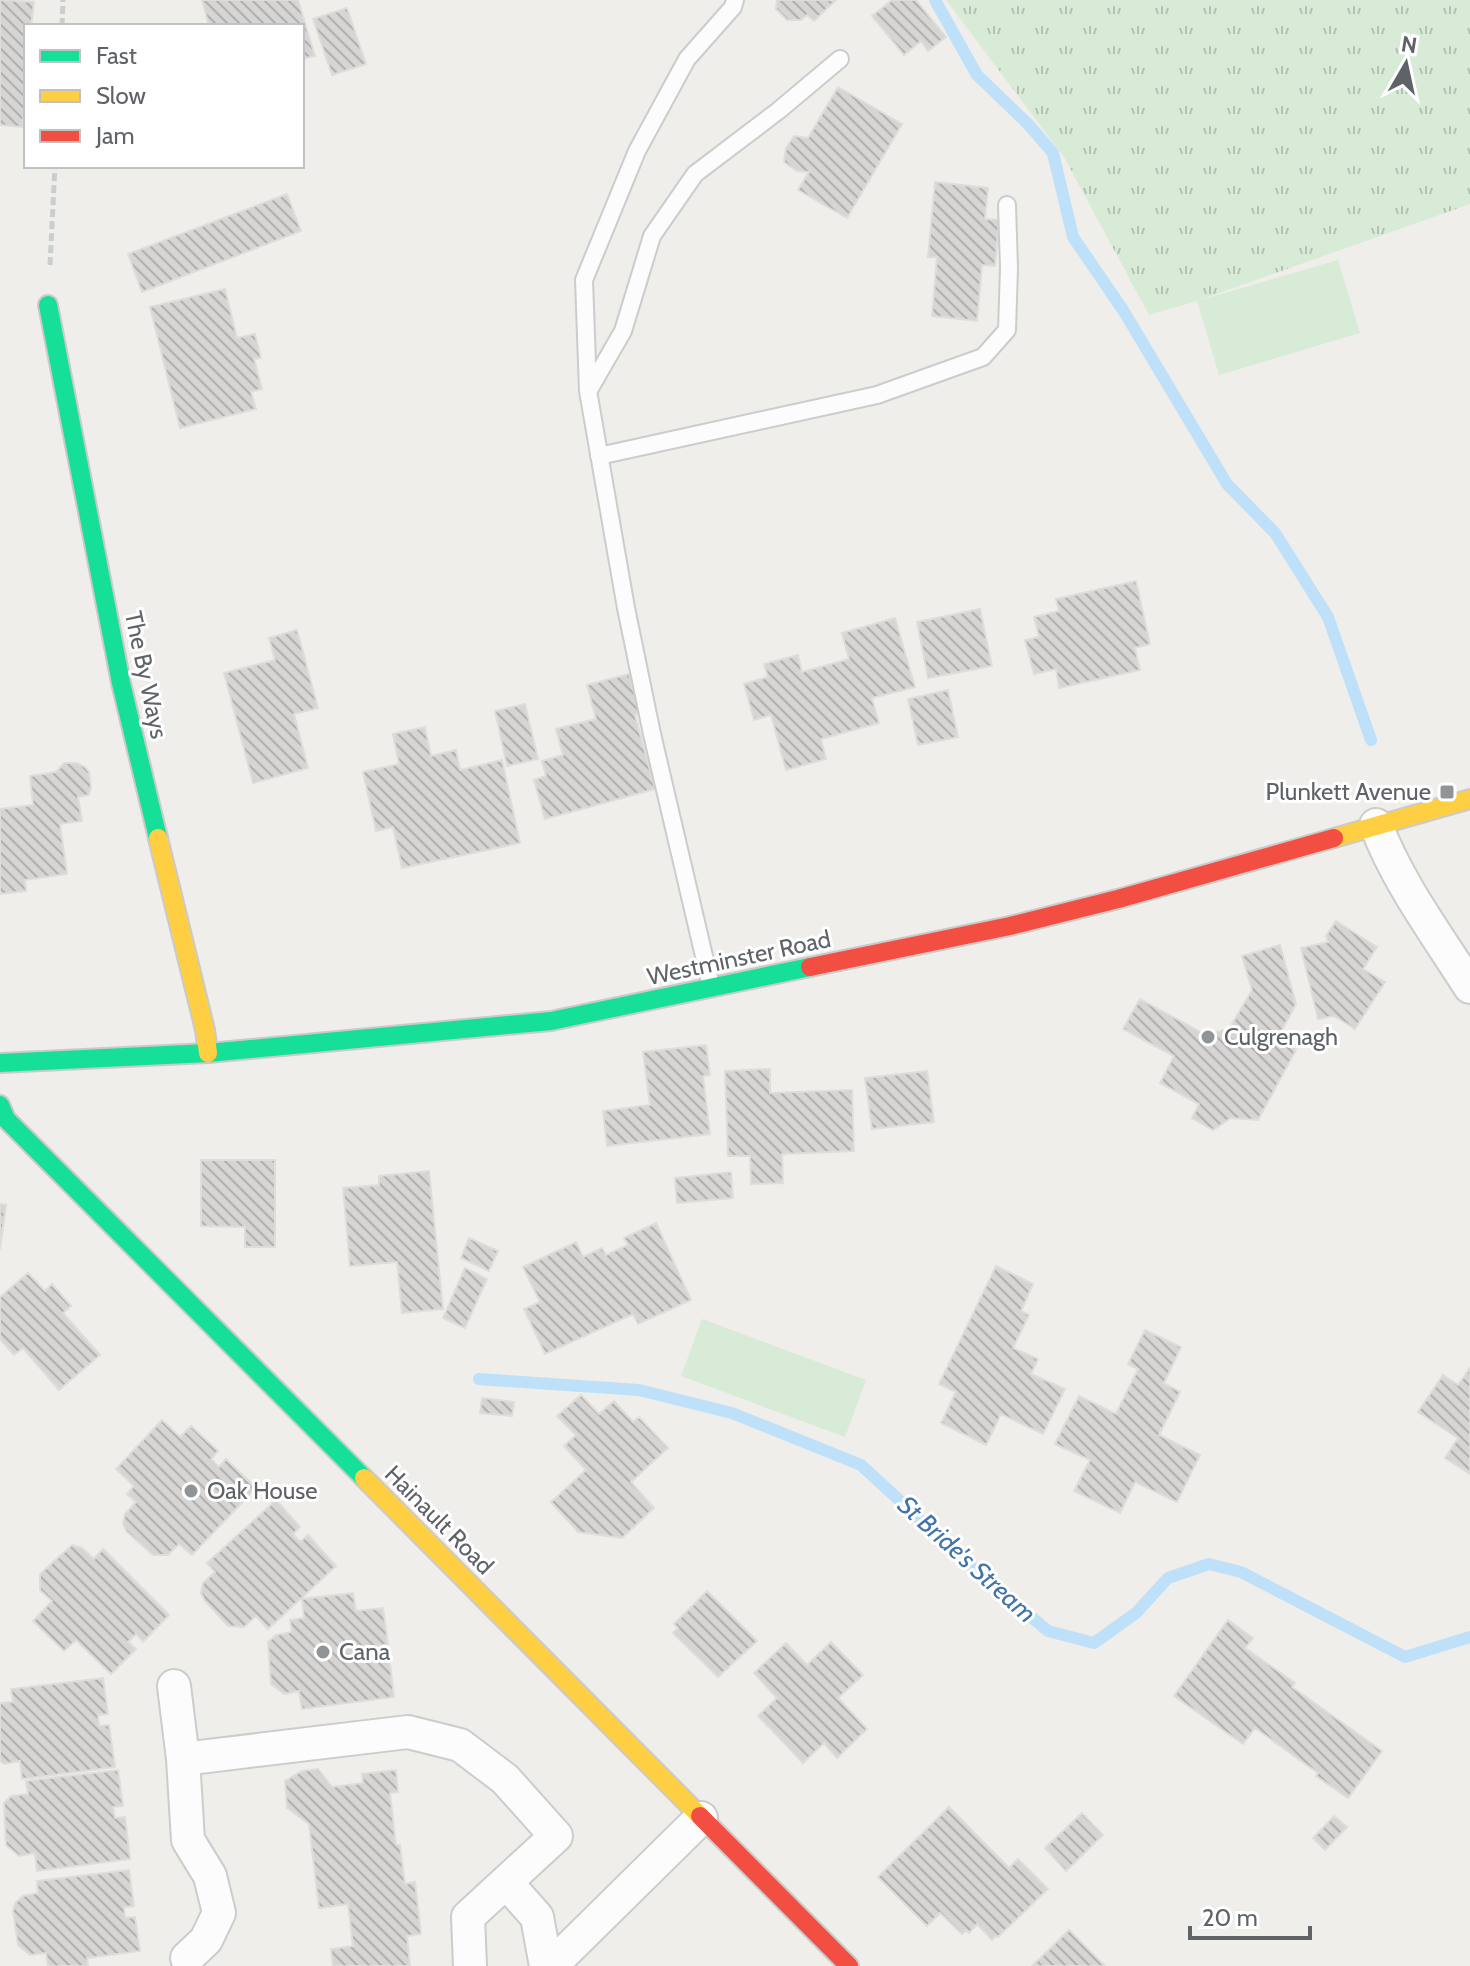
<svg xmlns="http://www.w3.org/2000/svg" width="1470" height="1966" font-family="Cabin,sans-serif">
<defs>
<pattern id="grass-tufts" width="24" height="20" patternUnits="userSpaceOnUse" patternTransform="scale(2)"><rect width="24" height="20" fill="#d8ebd6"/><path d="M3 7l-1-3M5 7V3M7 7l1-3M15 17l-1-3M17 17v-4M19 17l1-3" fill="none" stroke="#b2c2b1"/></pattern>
<pattern id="building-back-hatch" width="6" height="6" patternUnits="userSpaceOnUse" patternTransform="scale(2)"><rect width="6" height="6" fill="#d6d5d3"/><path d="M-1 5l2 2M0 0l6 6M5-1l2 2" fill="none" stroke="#b1b0af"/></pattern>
</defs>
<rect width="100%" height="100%" fill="#efeeea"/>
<path fill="url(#grass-tufts)" d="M 946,0 L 1470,0 L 1470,204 L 1197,301 L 1149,315 L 1064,157 Z"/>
<path fill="#d8ebd6" d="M 1338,260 L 1360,333 L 1219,375 L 1197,301 Z
M 702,1319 L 866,1380 L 845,1437 L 681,1376 Z"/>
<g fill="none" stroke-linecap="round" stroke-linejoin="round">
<path stroke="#bfe0f9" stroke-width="12" d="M 935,0 L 977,75 L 1028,124 L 1053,153 L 1073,237 L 1123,310 L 1227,484 L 1275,533 L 1328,617 L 1371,740
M 479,1379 L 639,1390 L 732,1413 L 861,1465 L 962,1558 L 1048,1631 L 1094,1643 L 1136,1613 L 1168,1578 L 1209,1564 L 1241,1572 L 1405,1657 L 1470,1637"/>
</g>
<path fill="url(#building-back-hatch)" stroke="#deddd9" stroke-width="2" d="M 0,0 L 34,2 L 31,26 L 26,26 L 26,99 L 22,127 L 0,125 Z
M 202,0 L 298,0 L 315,56 L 302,59 L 302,26 L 209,26 Z
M 777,0 L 836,0 L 814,21 L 807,15 L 801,20 L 787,20 L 776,9 Z
M 892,0 L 916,0 L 946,37 L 928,51 L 921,41 L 904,55 L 872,16 Z
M 347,8 L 366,64 L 332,75 L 313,19 Z
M 838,87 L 902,124 L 847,218 L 798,190 L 809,172 L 797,171 L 784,162 L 786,148 L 794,136 L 808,138 Z
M 935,182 L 988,188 L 985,219 L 999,220 L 995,266 L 982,265 L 977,321 L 932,316 L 937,257 L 928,257 Z
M 287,194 L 301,231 L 142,292 L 128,254 Z
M 225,289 L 237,338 L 255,334 L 261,358 L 254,359 L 262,389 L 251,392 L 256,409 L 180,428 L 150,307 Z
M 1136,581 L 1150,644 L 1135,648 L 1140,670 L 1059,688 L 1056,669 L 1034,674 L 1025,640 L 1039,637 L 1034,617 L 1059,611 L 1056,599 Z
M 980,609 L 992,666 L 928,678 L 917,622 Z
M 895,618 L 915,687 L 872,698 L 879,723 L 821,739 L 826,759 L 786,770 L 771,715 L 754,720 L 744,684 L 768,677 L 764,664 L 798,655 L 802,672 L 849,659 L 842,633 Z
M 297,630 L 318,708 L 294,714 L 308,768 L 253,783 L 224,673 L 275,660 L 269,638 Z
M 629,674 L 640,713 L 635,715 L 655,789 L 545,819 L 534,780 L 546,776 L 542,761 L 563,755 L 556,729 L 596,719 L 587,685 Z
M 948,690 L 958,737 L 918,745 L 908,699 Z
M 525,704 L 538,759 L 507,766 L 495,711 Z
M 425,727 L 431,756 L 456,750 L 460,770 L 502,760 L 520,843 L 402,868 L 393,827 L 376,831 L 363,772 L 399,764 L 393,734 Z
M 64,763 L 77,763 L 85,767 L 89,772 L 91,787 L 89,795 L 78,797 L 82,821 L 60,824 L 67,874 L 25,880 L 26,891 L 0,894 L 0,809 L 33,805 L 30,776 L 56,772 Z
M 1336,921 L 1377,947 L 1363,969 L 1385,982 L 1355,1029 L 1334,1016 L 1318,1019 L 1301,948 L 1328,942 L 1326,936 Z
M 1280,945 L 1296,1004 L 1277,1039 L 1296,1050 L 1258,1120 L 1231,1118 L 1213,1130 L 1192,1118 L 1199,1104 L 1160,1083 L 1174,1056 L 1123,1029 L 1140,999 L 1206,1035 L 1229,1029 L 1252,990 L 1242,956 Z
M 706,1045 L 710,1075 L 703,1076 L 710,1134 L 607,1146 L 603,1111 L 650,1105 L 643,1052 Z
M 770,1069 L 770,1093 L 852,1090 L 854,1151 L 782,1154 L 783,1183 L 751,1184 L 750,1156 L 728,1156 L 725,1071 Z
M 927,1071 L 934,1122 L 872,1129 L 865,1078 Z
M 201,1160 L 275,1160 L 275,1247 L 245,1247 L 245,1227 L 201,1226 Z
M 429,1171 L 443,1309 L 402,1313 L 397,1262 L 350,1266 L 343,1188 L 379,1185 L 379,1176 Z
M 731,1172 L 733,1198 L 677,1203 L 675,1178 Z
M 0,1204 L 6,1205 L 0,1249 Z
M 656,1223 L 691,1300 L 638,1324 L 633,1314 L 545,1354 L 524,1309 L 540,1302 L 523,1267 L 576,1242 L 583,1257 L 602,1248 L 606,1255 L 628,1245 L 624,1238 Z
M 469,1238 L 498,1251 L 489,1271 L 461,1258 Z
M 996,1266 L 1033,1284 L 1021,1311 L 1029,1315 L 1013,1348 L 1038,1359 L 1031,1374 L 1065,1389 L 1043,1434 L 1001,1414 L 986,1445 L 941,1423 L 956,1392 L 939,1384 Z
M 465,1268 L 487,1279 L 465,1328 L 443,1318 Z
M 28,1273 L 45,1291 L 52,1284 L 71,1306 L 63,1313 L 100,1355 L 59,1390 L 23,1348 L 14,1355 L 0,1339 L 0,1297 Z
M 1145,1330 L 1181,1347 L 1164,1383 L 1180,1392 L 1159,1435 L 1200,1455 L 1177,1502 L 1135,1482 L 1120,1513 L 1074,1491 L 1090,1460 L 1055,1444 L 1079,1396 L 1116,1414 L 1138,1369 L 1128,1364 Z
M 1470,1368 L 1470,1474 L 1445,1458 L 1458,1438 L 1418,1412 L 1443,1375 L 1458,1385 Z
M 581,1395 L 599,1414 L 614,1401 L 633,1422 L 639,1417 L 668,1448 L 631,1482 L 654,1508 L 622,1538 L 578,1532 L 551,1502 L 586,1470 L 564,1446 L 576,1435 L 557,1416 Z
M 482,1398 L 514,1402 L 512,1416 L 480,1413 Z
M 162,1420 L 180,1437 L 191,1426 L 218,1451 L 211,1459 L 219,1467 L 226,1459 L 256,1488 L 192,1555 L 179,1544 L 168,1555 L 153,1555 L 127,1532 L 123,1524 L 125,1514 L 136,1502 L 127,1494 L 134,1486 L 116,1469 Z
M 276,1500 L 300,1527 L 293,1534 L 300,1542 L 308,1535 L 336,1566 L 268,1629 L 256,1616 L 244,1627 L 228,1626 L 205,1601 L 201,1593 L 203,1583 L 215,1572 L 207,1563 Z
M 72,1545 L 82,1548 L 94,1559 L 103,1549 L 169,1615 L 143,1642 L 136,1634 L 128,1642 L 136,1649 L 111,1674 L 76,1640 L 64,1651 L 33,1621 L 52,1601 L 40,1590 L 40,1574 Z
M 707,1591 L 757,1641 L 718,1677 L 673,1633 L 678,1628 L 674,1624 Z
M 353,1593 L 356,1611 L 383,1608 L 388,1644 L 378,1646 L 379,1656 L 389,1655 L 394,1697 L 302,1709 L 299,1691 L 284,1694 L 271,1684 L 268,1642 L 276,1635 L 292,1632 L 290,1620 L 304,1618 L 302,1599 Z
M 1228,1620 L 1253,1638 L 1245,1648 L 1295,1683 L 1292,1687 L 1382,1751 L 1348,1798 L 1316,1776 L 1318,1773 L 1255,1728 L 1243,1744 L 1174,1696 Z
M 831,1642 L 863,1675 L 838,1698 L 867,1729 L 837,1758 L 824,1743 L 803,1763 L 758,1716 L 777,1698 L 754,1673 L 786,1643 L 807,1665 Z
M 103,1678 L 108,1714 L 98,1715 L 99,1726 L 109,1725 L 115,1767 L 22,1779 L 20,1761 L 4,1764 L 0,1761 L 0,1703 L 13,1702 L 11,1689 Z
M 318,1769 L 332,1787 L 363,1783 L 362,1774 L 396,1770 L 398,1792 L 390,1793 L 396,1845 L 400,1845 L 405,1884 L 415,1882 L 421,1934 L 407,1936 L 410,1966 L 333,1966 L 331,1949 L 353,1946 L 348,1904 L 319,1908 L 309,1824 L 287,1808 L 285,1781 L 302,1771 Z
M 118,1770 L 123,1806 L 113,1807 L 115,1818 L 125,1817 L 130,1859 L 37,1871 L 35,1853 L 19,1856 L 6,1845 L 4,1803 L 11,1796 L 28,1794 L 26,1781 Z
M 949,1807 L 1009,1868 L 1018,1859 L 1048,1889 L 998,1937 L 996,1936 L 992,1940 L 977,1924 L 969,1933 L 966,1930 L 962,1934 L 940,1913 L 927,1926 L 878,1877 Z
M 1082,1813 L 1103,1835 L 1066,1871 L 1045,1848 Z
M 1334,1816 L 1347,1827 L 1325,1850 L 1313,1838 Z
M 129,1870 L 134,1906 L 124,1907 L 125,1918 L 135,1917 L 140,1951 L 87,1958 L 88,1966 L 48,1966 L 46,1953 L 30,1955 L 18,1945 L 13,1911 L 15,1903 L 23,1896 L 38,1893 L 37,1881 Z
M 1069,1930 L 1105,1966 L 1032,1966 Z"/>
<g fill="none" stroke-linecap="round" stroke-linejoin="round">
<defs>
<path id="lane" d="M 589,390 L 623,331 L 652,236 L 695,174 L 778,111 L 840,59
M 599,456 L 877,395 L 983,357 L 1007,330 L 1009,268 L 1007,205
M 711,986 L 652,734 L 626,608 L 588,391 L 584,280 L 637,151 L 687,59 L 733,7 L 735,0"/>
<path id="street" d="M 1376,825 C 1398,883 1437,935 1470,987
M 174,1686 L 183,1759 L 188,1840 L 210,1876 L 219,1913 L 206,1940 L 187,1958
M 183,1759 L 408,1732 L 460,1745 L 505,1779 L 556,1836 L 468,1917 L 470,1966
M 506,1882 L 537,1917 L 546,1966
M 551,1966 L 701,1818"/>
<path id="fast" d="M 48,305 L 121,683 L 158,838
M 0,1063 L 208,1053 L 551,1021 L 810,967
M 0,1105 L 6,1119 L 364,1478"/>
<path id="slow" d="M 158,838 L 205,1030 L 208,1053
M 1334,838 L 1470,799
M 364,1478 L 700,1816"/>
<path id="jam" d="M 810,967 L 1010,926 L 1118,899 L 1334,838
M 700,1816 L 849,1966"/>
</defs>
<use href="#lane" stroke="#cbcccc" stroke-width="20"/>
<use href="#street" stroke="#cbcccc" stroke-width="36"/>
<use href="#fast" stroke="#cacacb" stroke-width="22"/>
<use href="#slow" stroke="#cacacb" stroke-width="22"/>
<use href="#jam" stroke="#cacacb" stroke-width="22"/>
<path stroke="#cacfcc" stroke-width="5" stroke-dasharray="8 4" stroke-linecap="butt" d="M 62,26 L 63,0
M 50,265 L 55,166"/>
<use href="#lane" stroke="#fdfcfc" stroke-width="16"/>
<use href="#street" stroke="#fdfcfc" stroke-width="32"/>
<use href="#fast" stroke="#16e098" stroke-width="18"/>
<use href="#slow" stroke="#ffcf43" stroke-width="18"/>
<use href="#jam" stroke="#f24e42" stroke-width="18"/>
</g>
<g fill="#919496" stroke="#fff" stroke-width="3">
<rect x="1439" y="784" width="16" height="16" rx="4"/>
<circle cx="1208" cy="1037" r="8"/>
<circle cx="191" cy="1491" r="8"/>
<circle cx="323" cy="1652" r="8"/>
</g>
<g text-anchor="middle" stroke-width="6" stroke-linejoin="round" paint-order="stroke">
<g font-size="24" fill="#5f6368" stroke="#fff">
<text transform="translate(146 675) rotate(78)" y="8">The By Ways</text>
<text transform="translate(739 958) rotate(-12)" y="8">Westminster Road</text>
<text transform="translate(439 1520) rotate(45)" y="8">Hainault Road</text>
</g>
<g font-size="24" fill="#5f6368" stroke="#fff" text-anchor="start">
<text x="1431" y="800" text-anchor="end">Plunkett Avenue</text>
<text x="1224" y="1045">Culgrenagh</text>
<text x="207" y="1499">Oak House</text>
<text x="339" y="1660">Cana</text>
</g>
<g font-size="26" font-style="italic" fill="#4174aa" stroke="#fff">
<text transform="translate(967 1559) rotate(42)" y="9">St Bride's Stream</text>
</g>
</g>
<rect x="24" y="24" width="280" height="144" fill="#ffffff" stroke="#bfc1c3" stroke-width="2"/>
<rect x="40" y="50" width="40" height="12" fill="#16e098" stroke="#bfc1c3" stroke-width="2"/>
<text x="96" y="64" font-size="24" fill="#5f6368">Fast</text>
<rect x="40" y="90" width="40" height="12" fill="#ffcf43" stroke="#bfc1c3" stroke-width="2"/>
<text x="96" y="104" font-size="24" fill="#5f6368">Slow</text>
<rect x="40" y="130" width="40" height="12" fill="#f24e42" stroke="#bfc1c3" stroke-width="2"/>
<text x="96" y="144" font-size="24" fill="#5f6368">Jam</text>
<g transform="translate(1406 64) rotate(9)" stroke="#ffffff" stroke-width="6" paint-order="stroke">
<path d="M0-6L14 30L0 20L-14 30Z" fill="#5f6368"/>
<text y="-12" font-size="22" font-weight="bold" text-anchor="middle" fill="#5f6368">N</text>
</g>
<path d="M1190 1926v12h120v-12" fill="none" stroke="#5f6368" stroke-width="4"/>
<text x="1202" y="1926" font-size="24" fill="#5f6368" stroke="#ffffff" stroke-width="6" paint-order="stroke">20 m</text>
</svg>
